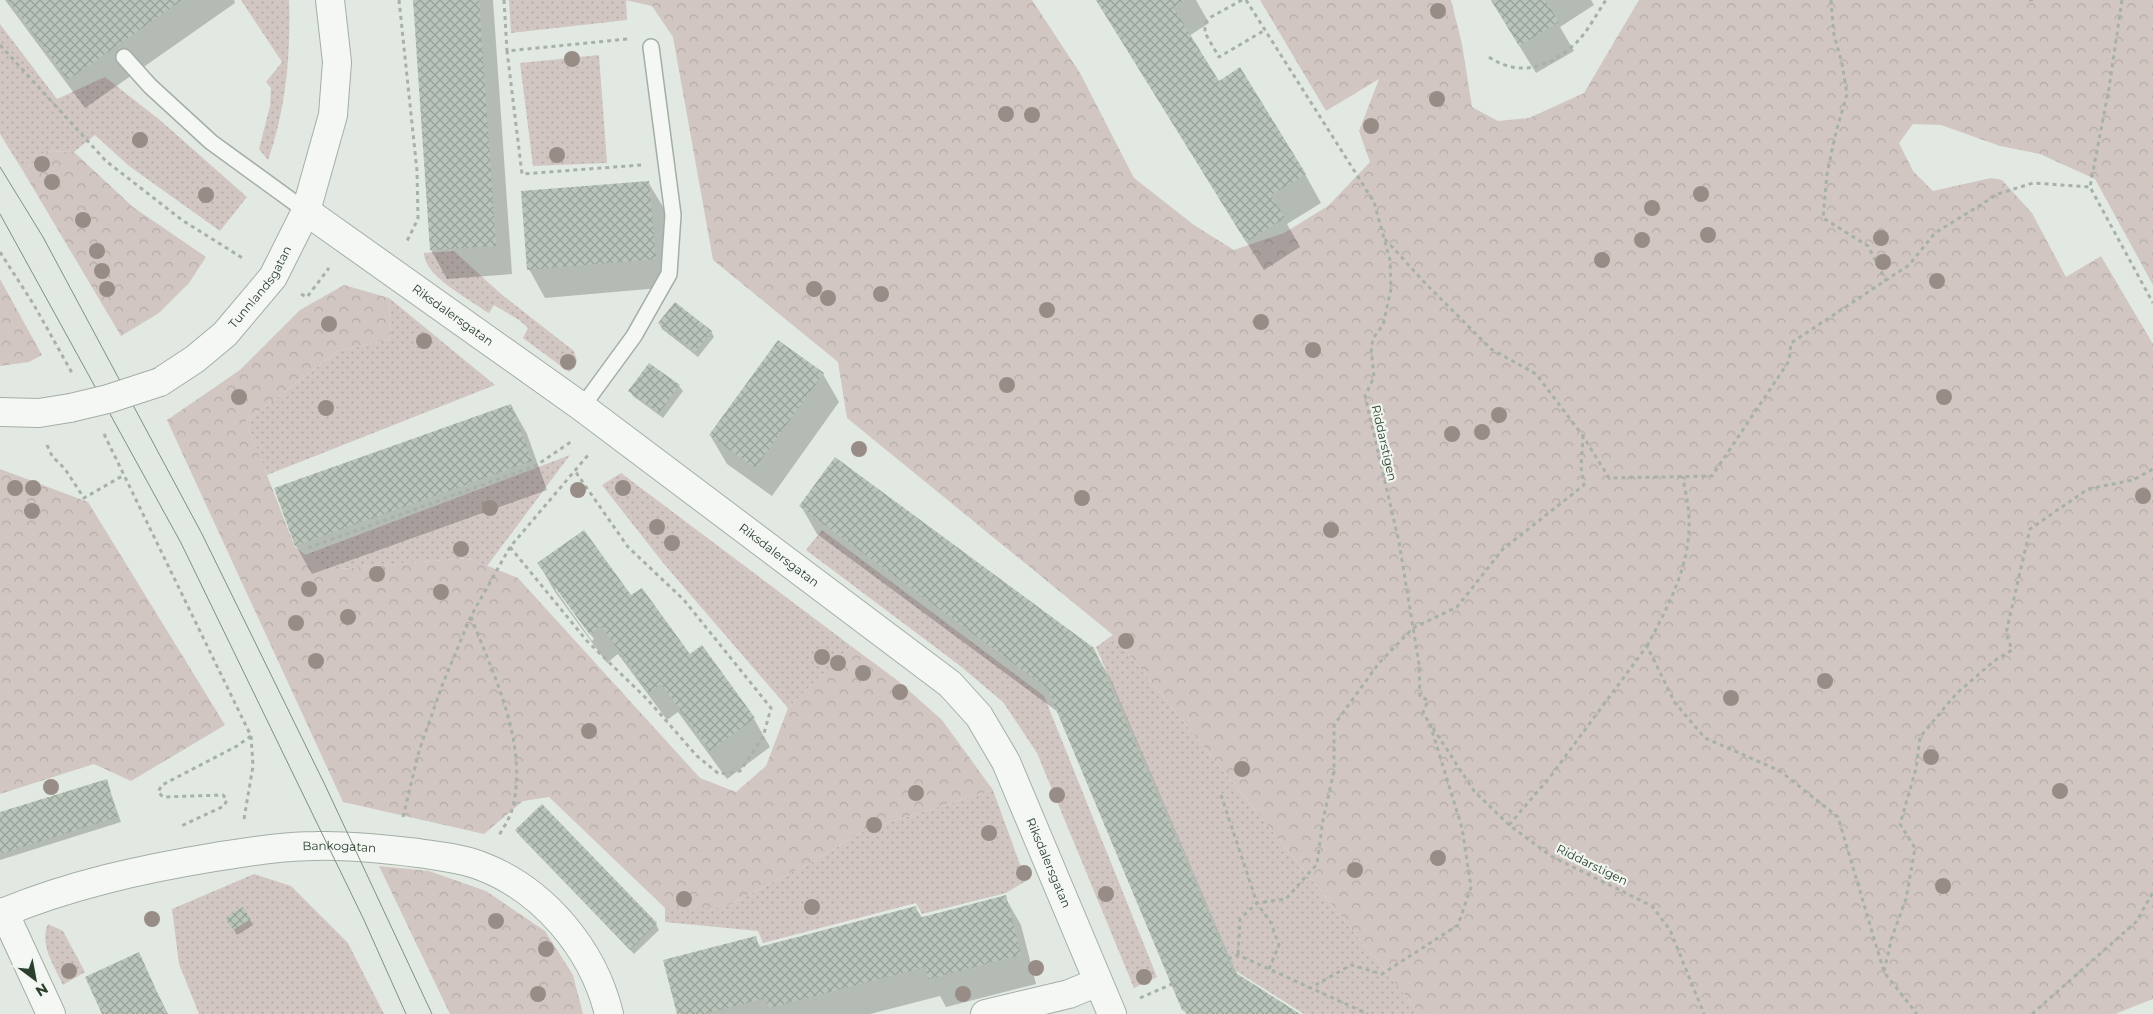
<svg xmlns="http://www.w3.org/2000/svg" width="2153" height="1014" font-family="Montserrat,sans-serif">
<defs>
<pattern id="grass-dots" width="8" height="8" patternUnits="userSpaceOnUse" patternTransform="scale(1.25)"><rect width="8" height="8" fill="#d2c6c3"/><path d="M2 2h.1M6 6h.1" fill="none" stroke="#b4aba8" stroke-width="1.8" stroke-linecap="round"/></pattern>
<pattern id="forest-crowns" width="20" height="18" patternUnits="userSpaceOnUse" patternTransform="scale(1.25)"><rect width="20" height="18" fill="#d2c6c3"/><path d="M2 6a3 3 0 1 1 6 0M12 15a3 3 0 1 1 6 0" fill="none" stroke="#b4aba8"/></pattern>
<pattern id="building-cross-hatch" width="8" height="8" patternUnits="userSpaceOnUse" patternTransform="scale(1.25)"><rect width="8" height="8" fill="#b9c5ba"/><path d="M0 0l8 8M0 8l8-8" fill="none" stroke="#97a198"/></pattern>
</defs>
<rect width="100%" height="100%" fill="#e2e9e2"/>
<path fill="url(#grass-dots)" d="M 241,0 L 289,0 C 291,54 286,109 268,160 L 259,149 L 270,106 L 271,88 L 266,82 L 282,62 Z
M 509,0 L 626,0 L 627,20 L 511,33 Z
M 0,24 L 57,99 L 105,77 L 161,121 L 247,197 L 220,231 L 129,166 L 95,135 L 74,152 L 46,151 L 23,171 L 0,134 Z
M 599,55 L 607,163 L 533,166 L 520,63 Z
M 454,251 L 501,294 L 574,351 L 577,361 L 575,367 L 569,372 L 523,338 L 528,328 L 519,320 L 494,305 L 489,313 L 485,311 C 468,298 424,276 424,253 Z
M 389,298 L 495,385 L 267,475 L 246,421 L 338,351 L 391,339 Z
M 570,455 L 487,566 L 468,558 L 326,570 L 305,555 Z
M 621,473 L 851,646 L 788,708 L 664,564 L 602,485 Z
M 822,530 L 1044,696 L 1157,977 L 1134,988 L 1037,753 L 1003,702 L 959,665 L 806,550 Z
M 1113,635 L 1418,1011 L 1423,1014 L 1304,1014 L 1236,971 L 1096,647 Z
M 993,790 L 1026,881 L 1006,893 L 922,914 L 916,903 L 763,943 L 758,931 L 665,922 L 665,908 L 723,908 L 812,862 L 867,829 Z
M 254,874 L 291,886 L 348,943 L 384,1014 L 199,1014 L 179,964 L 172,909 Z
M 48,924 L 63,931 L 85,972 L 63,985 C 54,966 39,944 48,924 Z"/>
<path fill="url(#forest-crowns)" d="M 625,0 L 1032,0 L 1080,73 L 1134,178 L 1194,225 L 1234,250 L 1284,233 L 1328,206 L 1370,162 L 1359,131 L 1379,79 L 1326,111 L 1260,0 L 1451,0 L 1462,44 L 1472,107 L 1498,121 L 1529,118 L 1584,93 L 1639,0 L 2153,0 L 2153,285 L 2095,179 L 2040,154 L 2000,146 L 1941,125 L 1913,124 L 1899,143 L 1913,171 L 1933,191 L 1991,178 L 2002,180 L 2032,213 L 2066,277 L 2101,256 L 2153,344 L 2153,999 L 2115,1014 L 1423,1014 L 1418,1011 L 1113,635 L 847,418 L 838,362 L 713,260 L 673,37 L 652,6 Z
M 46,151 L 74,152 L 133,207 L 206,257 L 189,283 L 159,313 L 121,336 L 23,171 Z
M 0,279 L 42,355 L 29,362 L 0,366 Z
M 344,285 L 389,298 L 391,339 L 338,351 L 246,421 L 295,547 L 326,570 L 468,558 L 518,578 L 700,778 L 736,792 L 766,766 L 788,708 L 851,646 L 897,680 L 942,720 L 993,790 L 867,829 L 812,862 L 723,908 L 665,908 L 549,797 L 523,801 L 484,834 L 343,802 L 167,420 L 240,370 L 300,310 Z
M 0,469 L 88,502 L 225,725 L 131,781 L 94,764 L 0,794 Z
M 379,866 L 429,871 L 486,891 L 545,931 L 573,975 L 583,1014 L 450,1014 Z"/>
<path fill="#0003" fill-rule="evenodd" d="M 5,0 L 234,0 L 235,3 L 85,108 Z
M 414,0 L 493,0 L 512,274 L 447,279 L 431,250 Z
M 1096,0 L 1196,0 L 1209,23 L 1189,36 L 1218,82 L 1305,174 L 1321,203 L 1287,224 L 1300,247 L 1264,270 Z
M 1491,0 L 1591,0 L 1594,5 L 1560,27 L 1574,51 L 1536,73 Z
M 648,182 L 665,210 L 671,287 L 545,298 L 529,269 Z
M 659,323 L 711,331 L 714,337 L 698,357 L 662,329 Z
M 649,364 L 679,386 L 683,391 L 663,418 L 633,396 L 630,391 Z
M 823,374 L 839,402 L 772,496 L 727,464 L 710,435 Z
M 511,405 L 527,434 L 547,490 L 312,574 L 296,546 L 276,489 Z
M 801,506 L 1093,649 L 1110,678 L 1238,976 L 1298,1014 L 1186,1014 L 1058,712 L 817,534 Z
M 539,564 L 631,597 L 754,719 L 770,747 L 727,779 L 678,712 L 667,720 L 618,654 L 607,663 L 555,592 ZM 555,589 L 558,589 L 594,639 L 592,641 Z
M 106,780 L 121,822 L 0,860 L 0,814 Z
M 542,806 L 656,924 L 659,930 L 634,954 L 520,836 L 516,831 Z
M 1005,897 L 1021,925 L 1036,984 L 946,1007 L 940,996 L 870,1014 L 678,1014 L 755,938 L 761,948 L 916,908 L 922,918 Z
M 243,908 L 253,925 L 237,935 L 227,918 Z
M 138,954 L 168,1014 L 104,1014 Z"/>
<path fill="url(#building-cross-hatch)" d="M 8,0 L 182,0 L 68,80 Z
M 413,0 L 479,0 L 496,246 L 430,250 Z
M 1096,0 L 1185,0 L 1173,7 L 1219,81 L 1240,67 L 1306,174 L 1271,195 L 1285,218 L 1246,242 Z
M 1491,0 L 1545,0 L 1559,22 L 1519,46 Z
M 649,181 L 656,259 L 527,270 L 521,191 Z
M 675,302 L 712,331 L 695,352 L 658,323 Z
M 778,340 L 824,373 L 755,468 L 709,435 Z
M 649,363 L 680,385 L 659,413 L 628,391 Z
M 511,404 L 532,461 L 295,546 L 274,488 Z
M 835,457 L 1094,648 L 1233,971 L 1300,1014 L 1189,1014 L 1182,1010 L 1047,688 L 799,506 Z
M 584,530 L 631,595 L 642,588 L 690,654 L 702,645 L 755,718 L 710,751 L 661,684 L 649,693 L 601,626 L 590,635 L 537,563 Z
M 107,779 L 118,817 L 0,854 L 0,812 Z
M 542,804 L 657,923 L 630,950 L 515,830 Z
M 1006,895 L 1021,955 L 928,979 L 925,967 L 769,1008 L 766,998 L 704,1014 L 677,1014 L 663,960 L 756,936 L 759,947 L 916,906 L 919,918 Z
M 243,907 L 251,919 L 233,930 L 225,918 Z
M 139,952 L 167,1014 L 102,1014 L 85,977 Z"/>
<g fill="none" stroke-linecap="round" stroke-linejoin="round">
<defs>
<path id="service" d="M 124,57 L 150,86 L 211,142 L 306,211
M 582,407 L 634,336 L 669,274 L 673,215 L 651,47"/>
<g id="minor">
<path id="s1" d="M 306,211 L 582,407 L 950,684 L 979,716 L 1006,762 L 1112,1014"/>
<path id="s2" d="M 160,382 L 195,359 L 225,334 L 273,277 L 306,211 L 333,115 L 337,62 L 330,0"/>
<path d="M 0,412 L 39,413 L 70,408"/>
<path d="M 4,912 L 51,1014"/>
<path id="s3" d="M 0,914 C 69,885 142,869 215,857 C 248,852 282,846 316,846 C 349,845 385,849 418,853 C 438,856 461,858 481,866 C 544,890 593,949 609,1014"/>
<path d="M 985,1014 L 1069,994 L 1098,982"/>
</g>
</defs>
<use href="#service" stroke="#a4afa4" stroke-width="18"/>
<use href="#minor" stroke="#a4afa4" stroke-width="30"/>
<path stroke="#a8b1a8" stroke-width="3" stroke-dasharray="4 4" stroke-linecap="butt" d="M 399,0 L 417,171 L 418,219 L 406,243
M 504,0 L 507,51
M 1242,0 L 1211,17 L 1205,23 L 1205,33 L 1219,57 L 1265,30
M 1246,0 L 1374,202 L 1390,260 L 1391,289 L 1383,325 L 1374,337 L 1371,347 L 1374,377 L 1365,396 L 1399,542 L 1419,664 L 1420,697 L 1428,700 L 1423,713 L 1430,724 L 1462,828 L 1471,887 L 1458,925 L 1382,974 L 1351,965 L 1312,987
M 1831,0 L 1834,35 L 1842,63 L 1847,94 L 1835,136 L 1827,174 L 1823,218 L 1868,246 L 1886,281
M 2029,0 L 2037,0
M 2122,0 L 2109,88 L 2090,187 L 2153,303
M 627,39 L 507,51 L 522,174 L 641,165
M 0,45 L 106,161 L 182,220 L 244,259
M 1489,57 C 1520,78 1551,67 1577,42 C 1588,31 1597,13 1606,0
M 1385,239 L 1424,282 L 1491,349 L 1536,374 L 1583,436 L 1609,478 L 1712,476 L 1789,361 L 1791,343 L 1909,265 L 1935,233 L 1998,194 L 2033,183 L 2090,187
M 0,252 L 34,305 L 72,373
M 301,294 L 307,297 L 329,268
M 104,434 L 251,736 L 237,746 L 162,785 L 158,792 L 163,797 L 223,795 L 227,800 L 224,806 L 179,827
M 47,445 L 52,456 L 65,469 L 84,498 L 124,475
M 510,547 L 587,641 L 647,699 L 697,756 L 719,774 L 740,771 L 763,737 L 771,708 L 684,600 L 628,547 L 575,471
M 308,548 L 537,465 L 572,441
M 471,617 C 494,676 531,749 511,813 C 508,821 502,830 498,837
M 1647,646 C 1668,607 1691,564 1689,519 C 1689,505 1685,491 1683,477
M 1433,728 L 1474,791 L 1509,825 L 1551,856 L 1652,906 L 1670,930 L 1704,1014
M 1221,795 L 1257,903 L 1240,919 L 1238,955
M 403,817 L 419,751 L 443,683 L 471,616 L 510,547 L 589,454
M 244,819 L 253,766 L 251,736
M 1509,825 L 1550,777 L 1647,646 L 1675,703 L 1705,738 L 1780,771 L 1838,817 L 1884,972 L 1917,1014
M 1228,959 L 1238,955 L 1368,1014
M 1269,969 L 1279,945 L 1271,923 L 1257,903 L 1286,899 L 1317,864 L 1323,820 L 1334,771 L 1334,725 L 1379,663 L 1413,628 L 1457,607 L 1503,549 L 1584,485 L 1581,467 L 1583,437
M 1884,971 L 1892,937 L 1906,899 L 1915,848 L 1900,824 L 1916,769 L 1920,737 L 1956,694 L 1994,661 L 2012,650 L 2006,633 L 2030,529 L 2088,489 L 2133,480 L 2153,469
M 1140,998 L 1172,984
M 2032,1014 L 2136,922 L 2153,892"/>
<use href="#service" stroke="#f4f7f4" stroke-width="15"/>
<use href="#minor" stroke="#f4f7f4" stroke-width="28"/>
<path stroke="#7c917e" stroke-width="1" d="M 0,167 L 43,237 L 202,534 L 325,785 L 432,1014
M 0,214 L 181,543 L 364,920 L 406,1014"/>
<defs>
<path id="minor-bridge" d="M 70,408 L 108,399 L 160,382"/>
</defs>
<use href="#minor-bridge" stroke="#a4afa4" stroke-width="30" stroke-linecap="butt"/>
<use href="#minor-bridge" stroke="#f4f7f4" stroke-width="28"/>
</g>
<g fill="#978d86">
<circle cx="1438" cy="11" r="8"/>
<circle cx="572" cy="59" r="8"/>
<circle cx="1437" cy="99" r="8"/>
<circle cx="1006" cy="114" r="8"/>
<circle cx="1032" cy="115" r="8"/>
<circle cx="1371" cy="126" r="8"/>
<circle cx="140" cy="140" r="8"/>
<circle cx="557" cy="155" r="8"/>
<circle cx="42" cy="164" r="8"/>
<circle cx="52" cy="182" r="8"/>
<circle cx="1701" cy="194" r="8"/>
<circle cx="206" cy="195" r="8"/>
<circle cx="1652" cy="208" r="8"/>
<circle cx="83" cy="220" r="8"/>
<circle cx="1708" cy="235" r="8"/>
<circle cx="1881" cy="238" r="8"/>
<circle cx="1642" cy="240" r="8"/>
<circle cx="97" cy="251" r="8"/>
<circle cx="1602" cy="260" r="8"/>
<circle cx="1883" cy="262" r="8"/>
<circle cx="102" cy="271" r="8"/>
<circle cx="1937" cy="281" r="8"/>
<circle cx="107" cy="289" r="8"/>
<circle cx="814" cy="289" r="8"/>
<circle cx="881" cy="294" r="8"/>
<circle cx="828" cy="298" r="8"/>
<circle cx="1047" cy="310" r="8"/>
<circle cx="1261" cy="322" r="8"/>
<circle cx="329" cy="324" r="8"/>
<circle cx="424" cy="341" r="8"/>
<circle cx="1313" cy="350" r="8"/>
<circle cx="568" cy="362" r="8"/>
<circle cx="1007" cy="385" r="8"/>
<circle cx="239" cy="397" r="8"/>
<circle cx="1944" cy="397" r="8"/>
<circle cx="326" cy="408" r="8"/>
<circle cx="1499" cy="415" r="8"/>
<circle cx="1482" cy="432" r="8"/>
<circle cx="1452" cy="434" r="8"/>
<circle cx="859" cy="449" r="8"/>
<circle cx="15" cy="488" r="8"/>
<circle cx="33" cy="488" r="8"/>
<circle cx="623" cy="488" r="8"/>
<circle cx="578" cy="490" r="8"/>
<circle cx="2143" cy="496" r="8"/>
<circle cx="1082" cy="498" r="8"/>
<circle cx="490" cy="508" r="8"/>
<circle cx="32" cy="511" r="8"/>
<circle cx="657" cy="527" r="8"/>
<circle cx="1331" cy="530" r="8"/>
<circle cx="672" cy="543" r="8"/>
<circle cx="461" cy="549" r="8"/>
<circle cx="377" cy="574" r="8"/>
<circle cx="309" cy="589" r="8"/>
<circle cx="441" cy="592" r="8"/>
<circle cx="348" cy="617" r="8"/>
<circle cx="296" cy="623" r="8"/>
<circle cx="1126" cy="641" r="8"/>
<circle cx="822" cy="657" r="8"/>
<circle cx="316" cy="661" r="8"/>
<circle cx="838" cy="663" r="8"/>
<circle cx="863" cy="673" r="8"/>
<circle cx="1825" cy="681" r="8"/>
<circle cx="900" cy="692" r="8"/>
<circle cx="1731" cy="698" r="8"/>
<circle cx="589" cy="731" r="8"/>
<circle cx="1931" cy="757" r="8"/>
<circle cx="1242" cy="769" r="8"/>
<circle cx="51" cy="787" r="8"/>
<circle cx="2060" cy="791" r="8"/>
<circle cx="916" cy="793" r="8"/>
<circle cx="1057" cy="795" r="8"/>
<circle cx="874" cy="825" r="8"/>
<circle cx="989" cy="833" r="8"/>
<circle cx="1438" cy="858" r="8"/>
<circle cx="1355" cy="870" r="8"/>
<circle cx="1024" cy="873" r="8"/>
<circle cx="1943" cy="886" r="8"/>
<circle cx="1106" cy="894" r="8"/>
<circle cx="684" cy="899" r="8"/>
<circle cx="812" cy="907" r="8"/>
<circle cx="152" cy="919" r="8"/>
<circle cx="496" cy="921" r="8"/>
<circle cx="546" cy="949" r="8"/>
<circle cx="1036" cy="968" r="8"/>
<circle cx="69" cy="971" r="8"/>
<circle cx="1144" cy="977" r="8"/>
<circle cx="538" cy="994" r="8"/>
<circle cx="963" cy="994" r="8"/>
</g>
<g text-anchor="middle" stroke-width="4.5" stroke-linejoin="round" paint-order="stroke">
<g font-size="12" fill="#2b3f2d" stroke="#f1f6f1">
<text dy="4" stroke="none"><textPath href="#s2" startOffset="140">Tunnlandsgatan</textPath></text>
<text dy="4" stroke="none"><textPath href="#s1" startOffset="180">Riksdalersgatan</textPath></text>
<text transform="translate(1384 443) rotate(77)" y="4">Riddarstigen</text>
<text dy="4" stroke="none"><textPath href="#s1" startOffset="585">Riksdalersgatan</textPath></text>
<text dy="4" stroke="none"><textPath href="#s3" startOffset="348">Bankogatan</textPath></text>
<text dy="4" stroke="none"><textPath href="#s1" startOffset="1005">Riksdalersgatan</textPath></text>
<text transform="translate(1592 865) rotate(26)" y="4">Riddarstigen</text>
</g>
</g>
<g transform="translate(35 979) rotate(148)" stroke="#f1f6f1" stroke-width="4" paint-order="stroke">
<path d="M0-4L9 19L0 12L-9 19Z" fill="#2b3f2d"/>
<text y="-8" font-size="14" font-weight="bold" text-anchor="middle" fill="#2b3f2d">N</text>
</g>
</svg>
